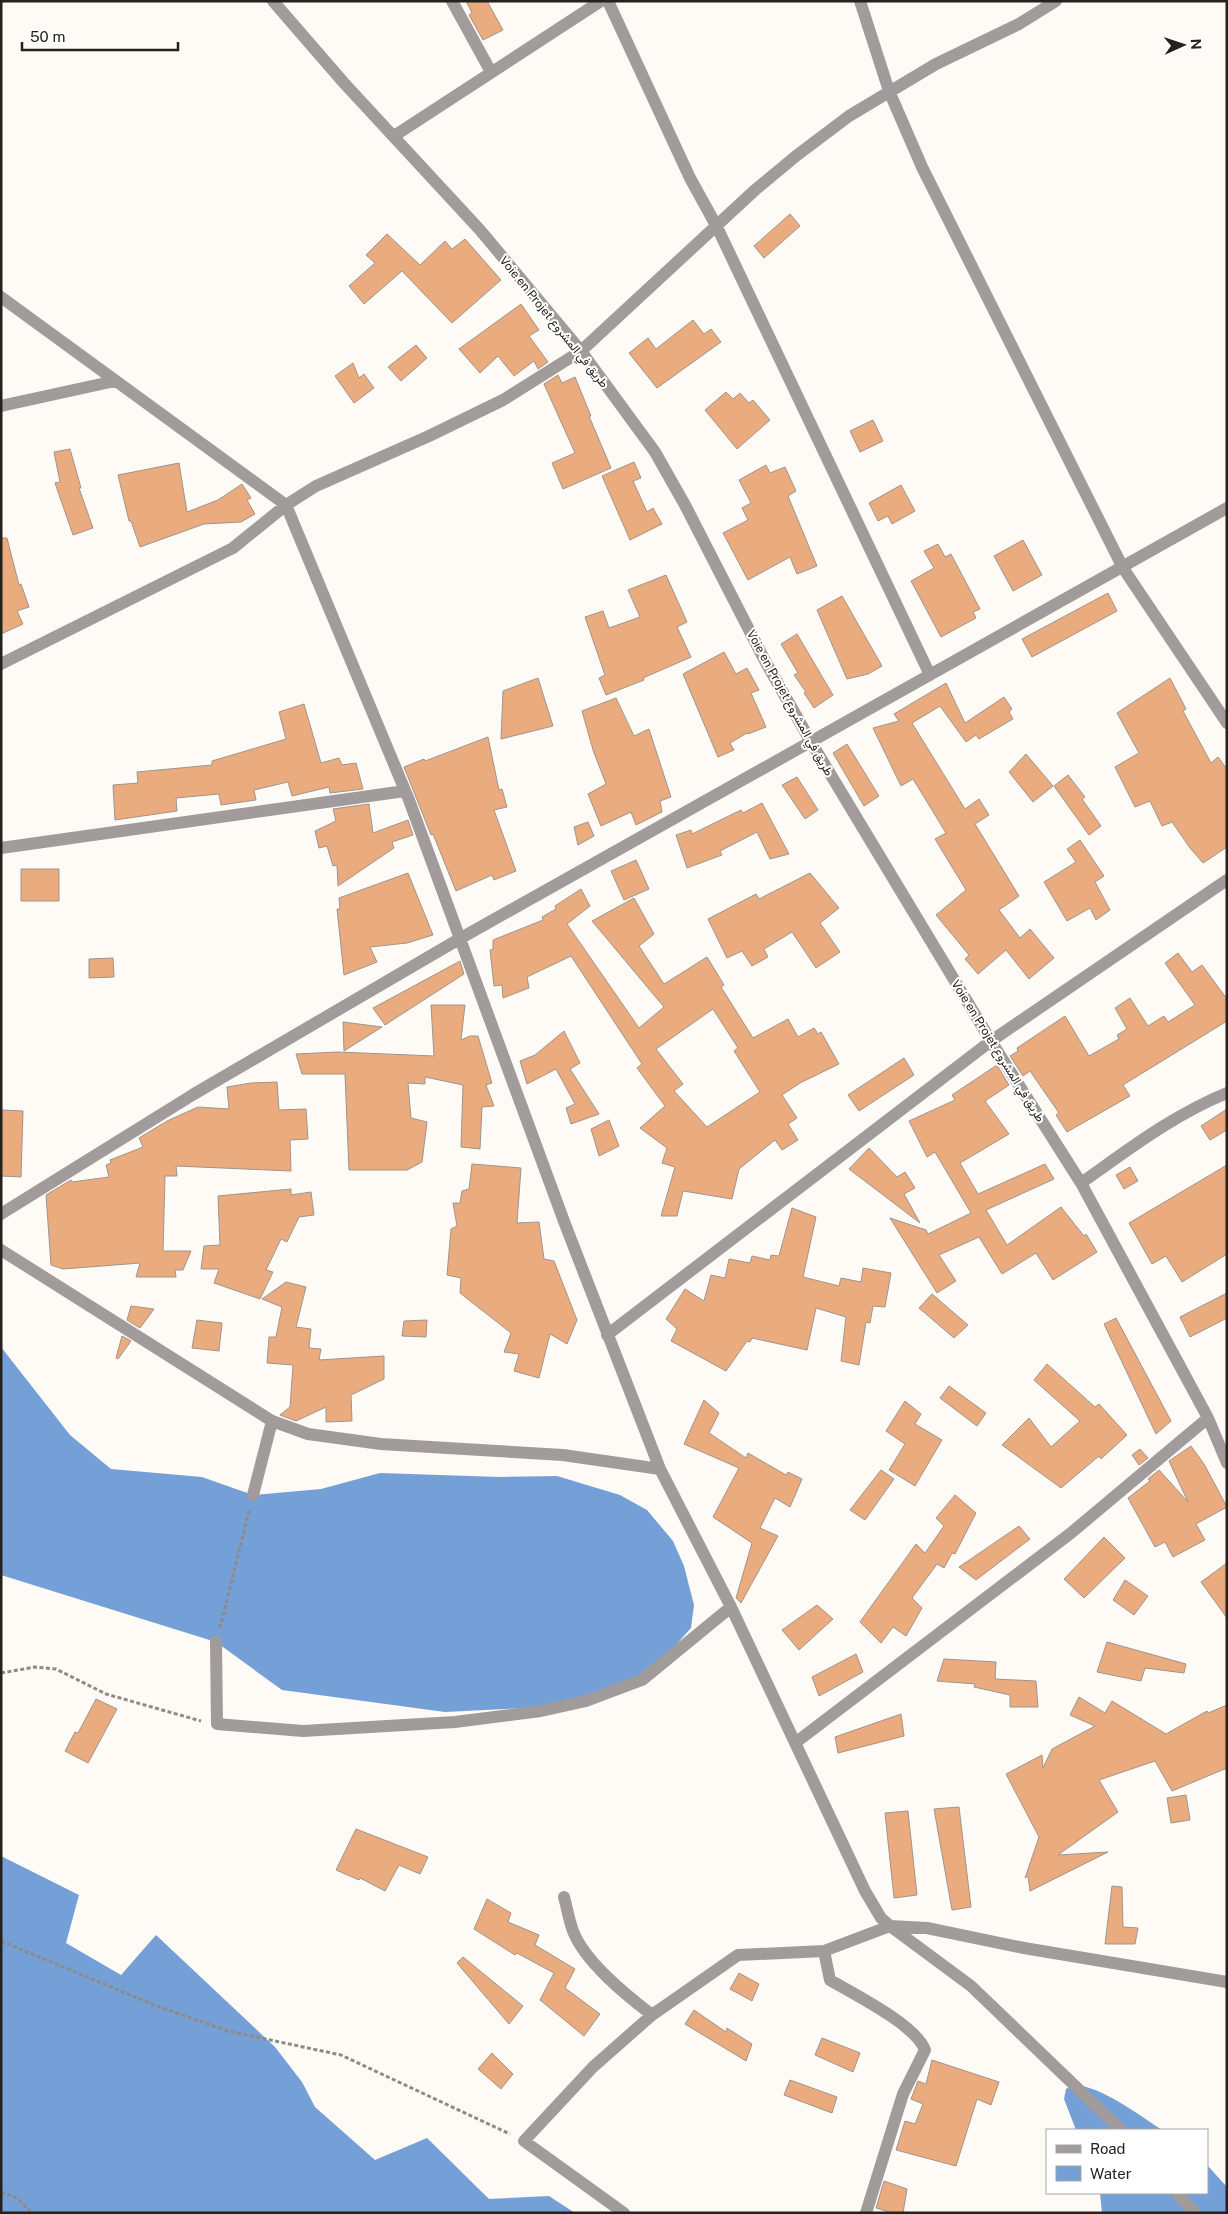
<svg xmlns="http://www.w3.org/2000/svg" width="1228" height="2214" font-family="'Public Sans',Vazirmatn,sans-serif">
<rect width="100%" height="100%" fill="#fefaf5"/>
<path fill="#74a0d7" d="M 1,1347 L 70,1435 L 111,1469 L 202,1477 L 253,1495 L 321,1489 L 380,1473 L 500,1477 L 557,1476 L 620,1495 L 647,1510 L 673,1541 L 684,1566 L 694,1605 L 691,1628 L 674,1647 L 645,1672 L 582,1705 L 445,1712 L 282,1690 L 216,1642 L 1,1575 Z
M 1,1856 L 79,1895 L 66,1943 L 121,1975 L 156,1935 L 275,2047 L 302,2082 L 315,2107 L 375,2160 L 427,2138 L 489,2199 L 549,2196 L 575,2213 L 1,2213 Z
M 1074,2085 C 1101,2086 1139,2115 1162,2130 L 1076,2130 L 1064,2099 L 1066,2089 Z
M 1207,2165 L 1227,2187 L 1227,2213 L 1102,2213 L 1100,2193 L 1207,2193 Z"/>
<path fill="#eaac7e" stroke="#a0948c" fill-rule="evenodd" d="M 466,1 L 487,1 L 503,30 L 483,40 L 469,15 L 472,13 Z
M 790,214 L 800,226 L 764,258 L 754,246 Z
M 387,234 L 420,265 L 445,241 L 452,249 L 465,239 L 501,280 L 452,323 L 402,271 L 364,304 L 349,286 L 375,263 L 366,255 Z
M 521,304 L 539,330 L 529,336 L 548,362 L 538,369 L 534,361 L 514,376 L 498,356 L 480,373 L 459,349 Z
M 693,320 L 704,334 L 711,329 L 721,342 L 657,388 L 629,353 L 648,338 L 656,349 Z
M 416,345 L 427,358 L 401,381 L 388,367 Z
M 353,363 L 359,378 L 364,374 L 374,388 L 354,403 L 335,376 Z
M 558,375 L 562,383 L 575,377 L 591,416 L 589,416 L 611,468 L 563,489 L 552,463 L 575,453 L 544,384 Z
M 726,392 L 733,399 L 740,393 L 749,403 L 753,400 L 770,420 L 737,449 L 705,410 Z
M 873,420 L 883,441 L 860,452 L 850,431 Z
M 70,449 L 81,488 L 79,488 L 93,528 L 73,535 L 55,483 L 60,482 L 54,452 Z
M 634,462 L 641,478 L 633,481 L 647,512 L 653,508 L 662,524 L 630,540 L 602,476 Z
M 179,463 L 187,512 L 218,500 L 242,484 L 251,498 L 247,500 L 255,514 L 241,522 L 204,524 L 140,547 L 131,521 L 129,521 L 118,475 Z
M 766,465 L 770,473 L 785,467 L 796,491 L 788,496 L 817,566 L 797,574 L 790,557 L 748,580 L 723,533 L 748,520 L 742,508 L 751,503 L 739,480 Z
M 901,485 L 915,511 L 892,524 L 888,516 L 878,521 L 869,503 Z
M 1,538 L 7,538 L 19,585 L 21,584 L 29,607 L 17,611 L 23,624 L 1,634 Z
M 1023,540 L 1042,575 L 1013,591 L 994,556 Z
M 938,544 L 945,557 L 951,554 L 980,609 L 973,612 L 976,618 L 941,637 L 911,581 L 934,568 L 924,551 Z
M 666,575 L 687,622 L 677,627 L 691,657 L 643,678 L 644,680 L 606,695 L 599,678 L 605,675 L 585,617 L 603,611 L 609,628 L 640,617 L 628,590 Z
M 1108,593 L 1117,611 L 1032,657 L 1022,639 Z
M 842,596 L 882,666 L 868,674 L 847,679 L 817,610 Z
M 797,634 L 833,695 L 814,708 L 804,693 L 806,692 L 794,675 L 798,673 L 781,644 Z
M 724,652 L 736,674 L 747,668 L 759,690 L 751,693 L 766,727 L 748,734 L 747,733 L 730,743 L 734,750 L 718,757 L 683,674 Z
M 538,678 L 553,726 L 501,739 L 503,691 Z
M 1170,678 L 1186,709 L 1183,711 L 1211,763 L 1218,757 L 1227,769 L 1227,847 L 1203,863 L 1190,848 L 1172,822 L 1162,826 L 1150,801 L 1135,807 L 1115,767 L 1139,753 L 1117,713 Z
M 946,683 L 965,723 L 1004,697 L 1012,709 L 1009,712 L 1013,719 L 979,739 L 976,735 L 966,742 L 940,706 L 912,723 L 965,809 L 979,799 L 989,815 L 975,824 L 1019,896 L 999,910 L 1020,938 L 1030,929 L 1054,958 L 1029,979 L 1006,950 L 978,974 L 965,959 L 969,955 L 936,915 L 966,890 L 935,839 L 946,833 L 913,779 L 901,786 L 873,728 L 899,721 L 894,714 Z
M 616,698 L 634,736 L 649,729 L 671,797 L 660,801 L 662,812 L 636,825 L 631,812 L 601,826 L 588,794 L 606,784 L 593,750 L 582,711 Z
M 304,704 L 321,763 L 339,758 L 342,765 L 356,763 L 363,789 L 330,793 L 329,787 L 292,796 L 288,782 L 254,790 L 256,800 L 221,805 L 219,794 L 176,798 L 177,811 L 115,820 L 113,785 L 138,783 L 137,772 L 212,765 L 212,761 L 286,739 L 279,712 Z
M 488,737 L 499,790 L 502,789 L 507,807 L 494,810 L 516,871 L 494,880 L 492,875 L 456,891 L 433,834 L 431,835 L 404,767 L 424,759 L 425,761 Z
M 847,744 L 879,796 L 864,806 L 833,753 Z
M 1026,754 L 1053,786 L 1033,802 L 1009,772 Z
M 1068,775 L 1085,797 L 1082,799 L 1101,826 L 1089,835 L 1054,786 Z
M 797,777 L 818,810 L 805,819 L 782,785 Z
M 762,803 L 789,854 L 770,859 L 757,832 L 720,851 L 722,855 L 687,868 L 676,835 L 691,830 L 692,834 L 741,810 L 743,813 Z
M 369,804 L 373,833 L 408,820 L 413,835 L 392,842 L 394,848 L 338,886 L 337,865 L 333,866 L 327,846 L 319,848 L 315,831 L 336,821 L 333,809 Z
M 588,822 L 594,836 L 578,845 L 574,827 Z
M 1080,840 L 1104,876 L 1095,882 L 1110,910 L 1096,920 L 1090,908 L 1067,921 L 1044,882 L 1076,862 L 1067,849 Z
M 636,860 L 649,889 L 624,900 L 611,871 Z
M 21,869 L 59,869 L 59,901 L 21,901 Z
M 408,873 L 433,935 L 407,943 L 370,947 L 377,962 L 344,975 L 337,909 L 340,909 L 339,898 Z
M 810,873 L 839,908 L 820,923 L 840,952 L 816,968 L 792,932 L 764,949 L 768,957 L 752,966 L 742,951 L 727,958 L 708,919 L 756,894 L 759,899 Z
M 581,889 L 590,906 L 567,924 L 639,1028 L 664,1007 L 592,921 L 634,898 L 654,934 L 639,946 L 664,984 L 707,957 L 724,985 L 721,987 L 753,1038 L 788,1019 L 798,1037 L 814,1028 L 818,1034 L 821,1032 L 839,1064 L 800,1083 L 782,1095 L 797,1118 L 788,1124 L 798,1140 L 782,1150 L 775,1140 L 739,1169 L 732,1199 L 683,1191 L 677,1216 L 661,1216 L 675,1167 L 662,1163 L 667,1148 L 640,1128 L 665,1106 L 637,1068 L 642,1064 L 571,956 L 527,977 L 529,988 L 503,998 L 502,985 L 494,986 L 490,950 L 493,949 L 493,940 L 543,920 L 542,917 L 556,909 L 555,906 ZM 713,1009 L 738,1048 L 734,1051 L 760,1092 L 707,1127 L 674,1091 L 683,1084 L 656,1049 Z
M 1178,953 L 1192,972 L 1202,965 L 1227,999 L 1227,1021 L 1123,1085 L 1130,1096 L 1067,1132 L 1056,1115 L 1059,1113 L 1030,1071 L 1023,1076 L 1010,1056 L 1018,1051 L 1017,1048 L 1065,1016 L 1089,1056 L 1119,1039 L 1117,1035 L 1127,1029 L 1115,1008 L 1130,998 L 1148,1026 L 1164,1016 L 1168,1022 L 1195,1005 L 1165,963 Z
M 113,958 L 114,977 L 89,978 L 89,959 Z
M 460,961 L 464,974 L 385,1025 L 373,1008 Z
M 431,1005 L 465,1005 L 461,1040 L 470,1036 L 478,1036 L 492,1083 L 486,1085 L 494,1106 L 482,1107 L 480,1149 L 461,1147 L 463,1085 L 425,1077 L 425,1084 L 408,1083 L 411,1118 L 427,1122 L 422,1162 L 407,1170 L 349,1170 L 345,1074 L 302,1074 L 296,1054 L 338,1052 L 434,1056 Z
M 343,1022 L 382,1027 L 344,1051 Z
M 564,1031 L 580,1063 L 570,1069 L 599,1114 L 571,1124 L 566,1108 L 575,1104 L 556,1069 L 527,1084 L 520,1061 L 535,1055 Z
M 904,1058 L 914,1075 L 859,1111 L 848,1095 Z
M 997,1065 L 1009,1085 L 985,1101 L 1009,1134 L 960,1163 L 978,1194 L 1045,1164 L 1054,1179 L 986,1210 L 1007,1245 L 1061,1207 L 1084,1236 L 1086,1234 L 1097,1252 L 1053,1280 L 1036,1253 L 1002,1274 L 979,1237 L 939,1255 L 956,1281 L 937,1293 L 890,1218 L 926,1230 L 928,1234 L 971,1213 L 935,1152 L 927,1157 L 909,1121 L 955,1100 L 952,1095 Z
M 277,1082 L 279,1110 L 306,1109 L 308,1139 L 290,1140 L 291,1171 L 176,1166 L 177,1176 L 165,1176 L 163,1251 L 191,1251 L 183,1270 L 175,1270 L 176,1277 L 136,1277 L 140,1263 L 63,1269 L 51,1265 L 46,1195 L 71,1180 L 72,1182 L 109,1177 L 106,1165 L 111,1163 L 110,1160 L 143,1147 L 139,1138 L 167,1121 L 198,1107 L 229,1109 L 227,1087 L 251,1083 Z
M 1227,1109 L 1227,1130 L 1210,1140 L 1201,1126 Z
M 1,1110 L 23,1111 L 21,1177 L 1,1176 Z
M 609,1120 L 619,1146 L 599,1156 L 591,1129 Z
M 869,1148 L 897,1177 L 905,1172 L 915,1188 L 904,1194 L 920,1223 L 849,1169 Z
M 472,1164 L 521,1168 L 517,1223 L 539,1222 L 544,1259 L 554,1261 L 577,1320 L 567,1344 L 550,1334 L 539,1378 L 514,1371 L 519,1354 L 504,1352 L 511,1333 L 460,1293 L 461,1278 L 447,1275 L 451,1229 L 457,1226 L 453,1203 L 460,1203 L 462,1191 L 469,1189 Z
M 1227,1165 L 1227,1254 L 1182,1282 L 1166,1256 L 1152,1264 L 1129,1223 Z
M 1130,1167 L 1138,1181 L 1124,1189 L 1116,1175 Z
M 291,1189 L 291,1195 L 311,1192 L 314,1215 L 299,1217 L 287,1242 L 281,1239 L 266,1270 L 273,1272 L 260,1299 L 214,1283 L 219,1269 L 201,1269 L 204,1246 L 220,1245 L 218,1196 Z
M 792,1208 L 816,1217 L 803,1277 L 839,1286 L 841,1278 L 861,1282 L 863,1268 L 891,1273 L 885,1307 L 873,1306 L 870,1323 L 866,1322 L 859,1365 L 841,1361 L 846,1317 L 816,1308 L 807,1350 L 752,1338 L 750,1342 L 747,1341 L 726,1371 L 671,1341 L 677,1329 L 666,1319 L 685,1289 L 704,1301 L 711,1275 L 725,1278 L 729,1259 L 750,1263 L 752,1256 L 770,1260 L 771,1255 L 779,1256 Z
M 286,1282 L 306,1287 L 296,1327 L 311,1329 L 309,1348 L 321,1349 L 319,1360 L 384,1356 L 384,1379 L 351,1395 L 352,1421 L 326,1422 L 326,1407 L 296,1421 L 280,1415 L 290,1407 L 293,1365 L 267,1363 L 269,1337 L 276,1337 L 282,1307 L 262,1299 Z
M 1227,1293 L 1227,1318 L 1190,1337 L 1180,1317 Z
M 932,1294 L 968,1325 L 954,1338 L 919,1308 Z
M 131,1306 L 154,1309 L 140,1328 L 127,1320 Z
M 1116,1318 L 1171,1421 L 1156,1434 L 1104,1324 Z
M 197,1320 L 222,1323 L 219,1351 L 192,1348 Z
M 427,1320 L 426,1337 L 402,1336 L 404,1321 Z
M 122,1336 L 131,1341 L 118,1359 L 116,1358 Z
M 1047,1364 L 1095,1407 L 1099,1404 L 1127,1435 L 1101,1459 L 1099,1456 L 1061,1488 L 1002,1445 L 1029,1418 L 1051,1447 L 1080,1421 L 1034,1380 Z
M 949,1386 L 986,1413 L 977,1426 L 940,1398 Z
M 704,1400 L 719,1413 L 709,1433 L 746,1458 L 748,1453 L 786,1475 L 788,1472 L 802,1479 L 790,1507 L 775,1498 L 760,1528 L 778,1536 L 741,1603 L 736,1598 L 752,1543 L 713,1517 L 739,1468 L 684,1444 Z
M 905,1401 L 921,1414 L 915,1424 L 942,1440 L 915,1486 L 889,1470 L 905,1444 L 886,1431 Z
M 1191,1446 L 1204,1464 L 1227,1507 L 1196,1524 L 1205,1540 L 1173,1557 L 1165,1542 L 1155,1547 L 1128,1498 L 1150,1481 L 1148,1479 L 1159,1470 L 1188,1502 L 1169,1461 Z
M 1140,1449 L 1148,1458 L 1139,1465 L 1132,1455 Z
M 881,1470 L 894,1479 L 865,1520 L 850,1510 Z
M 955,1495 L 976,1513 L 955,1554 L 952,1553 L 944,1568 L 937,1564 L 912,1598 L 922,1608 L 906,1636 L 893,1627 L 881,1643 L 860,1622 L 916,1544 L 925,1553 L 944,1526 L 936,1518 Z
M 1019,1526 L 1030,1539 L 976,1580 L 959,1567 Z
M 1104,1537 L 1125,1558 L 1084,1598 L 1064,1579 Z
M 1227,1563 L 1227,1618 L 1201,1582 Z
M 1125,1580 L 1148,1596 L 1134,1615 L 1113,1600 Z
M 817,1605 L 833,1619 L 799,1650 L 782,1630 Z
M 1107,1642 L 1186,1664 L 1184,1673 L 1145,1668 L 1141,1681 L 1097,1672 Z
M 856,1654 L 863,1672 L 819,1696 L 812,1677 Z
M 944,1659 L 996,1662 L 995,1679 L 1036,1681 L 1038,1707 L 1010,1707 L 1010,1695 L 974,1687 L 975,1684 L 937,1681 Z
M 1079,1697 L 1105,1713 L 1112,1701 L 1166,1734 L 1207,1711 L 1208,1713 L 1227,1705 L 1227,1768 L 1172,1791 L 1155,1761 L 1099,1780 L 1118,1812 L 1058,1855 L 1108,1852 L 1030,1891 L 1028,1876 L 1025,1878 L 1039,1837 L 1006,1774 L 1042,1755 L 1043,1768 L 1052,1749 L 1095,1726 L 1070,1715 Z
M 96,1699 L 117,1709 L 88,1763 L 65,1751 L 75,1732 L 78,1733 Z
M 901,1714 L 904,1736 L 838,1753 L 835,1737 Z
M 1186,1795 L 1190,1820 L 1171,1823 L 1167,1798 Z
M 959,1807 L 971,1907 L 952,1910 L 934,1809 Z
M 908,1811 L 917,1895 L 894,1898 L 885,1813 Z
M 356,1829 L 428,1857 L 420,1874 L 399,1865 L 385,1891 L 360,1878 L 359,1880 L 336,1870 Z
M 1112,1886 L 1122,1887 L 1123,1927 L 1138,1928 L 1135,1944 L 1105,1944 Z
M 487,1899 L 511,1913 L 508,1922 L 539,1935 L 535,1945 L 575,1969 L 565,1988 L 600,2014 L 584,2036 L 540,2000 L 554,1973 L 517,1953 L 515,1955 L 474,1929 Z
M 463,1957 L 523,2006 L 509,2024 L 457,1963 Z
M 739,1973 L 759,1984 L 752,2001 L 730,1989 Z
M 694,2010 L 726,2032 L 727,2028 L 752,2044 L 746,2061 L 685,2024 Z
M 822,2038 L 860,2053 L 853,2072 L 815,2055 Z
M 492,2053 L 513,2074 L 501,2089 L 478,2069 Z
M 932,2060 L 999,2082 L 991,2105 L 977,2099 L 956,2166 L 896,2150 L 905,2121 L 915,2124 L 923,2104 L 911,2099 L 918,2081 L 926,2084 Z
M 790,2080 L 837,2097 L 832,2113 L 784,2095 Z
M 884,2181 L 907,2189 L 903,2213 L 892,2213 L 876,2208 Z"/>
<g fill="none" stroke-linecap="round" stroke-linejoin="round">
<path stroke="#8e8a85" stroke-width="3" stroke-dasharray="4 2.5" stroke-linecap="butt" d="M 220,1628 L 249,1510
M 1,1673 L 35,1667 L 56,1669 L 106,1694 L 201,1721
M 1,1941 L 154,2005 L 228,2031 L 341,2055 L 510,2134
M 1,2192 L 17,2198 L 32,2213"/>
<path stroke="#a29b9c" stroke-width="12" d="M 273,1 L 344,83 L 480,230 L 581,351 L 655,452 L 685,505 L 764,659 L 811,742 L 991,1041 L 1081,1183 L 1208,1418 L 1227,1463
M 452,1 L 491,72
M 608,1 L 690,178 L 717,227 L 930,675
M 860,1 L 889,91 L 922,167 L 1123,568 L 1227,723
M 394,136 L 601,1
M 1,297 L 286,505 L 409,800 L 565,1224 L 660,1469 L 731,1607 L 865,1891 L 881,1918 L 890,1926 L 927,1928 L 1024,1948 L 1227,1982
M 1,406 L 115,381
M 1,664 L 233,548 L 286,505 L 316,486 L 429,436 L 503,400 L 581,351 L 755,190 L 796,156 L 849,116 L 936,64 L 1019,24 L 1056,1
M 1,848 L 405,791
M 1081,1183 C 1128,1150 1173,1115 1227,1093
M 1,1214 L 194,1094 L 461,938 L 1227,508
M 1,1250 L 272,1421 L 308,1434 L 381,1444 L 563,1455 L 660,1469
M 607,1335 L 991,1041 L 1227,880
M 253,1495 L 272,1421
M 216,1642 L 217,1724 L 303,1731 L 455,1722 L 541,1711 L 586,1701 L 642,1680 L 731,1607
M 795,1743 L 1071,1533 L 1208,1418
M 564,1897 C 567,1908 569,1920 573,1931 C 585,1962 626,1995 652,2015
M 824,1951 L 830,1980 C 854,1994 916,2025 925,2050 L 903,2094 L 866,2213
M 1177,2193 L 1195,2213
M 624,2213 L 524,2141 L 593,2067 L 652,2015 L 738,1955 L 824,1951 L 890,1926 L 971,1986 L 1121,2130"/>
</g>
<g text-anchor="middle" stroke-width="4" stroke-linejoin="round" paint-order="stroke">
<g font-size="12" fill="#25211d" stroke="#fff">
<text transform="translate(554 322) rotate(51)" y="4">Voie en Projet طريق في المشروع</text>
<text transform="translate(790 703) rotate(61)" y="4">Voie en Projet طريق في المشروع</text>
<text transform="translate(998 1051) rotate(58)" y="4">Voie en Projet طريق في المشروع</text>
</g>
</g>
<rect width="1228" height="2214" fill="none" stroke="#25211d" stroke-width="5"/>
<rect x="1046" y="2129" width="162" height="65" fill="#ffffff" stroke="#a8a6a5"/>
<rect x="1056" y="2145" width="25" height="8" fill="#a29b9c" stroke="#a8a6a5"/>
<text x="1090" y="2154" font-size="15" fill="#25211d">Road</text>
<rect x="1056" y="2166" width="25" height="15" fill="#74a0d7" stroke="#a8a6a5"/>
<text x="1090" y="2179" font-size="15" fill="#25211d">Water</text>
<g transform="translate(1183 45) rotate(87)" stroke="#ffffff" stroke-width="4" paint-order="stroke">
<path d="M0-4L9 19L0 12L-9 19Z" fill="#25211d"/>
<text y="-8" font-size="14" font-weight="bold" text-anchor="middle" fill="#25211d">N</text>
</g>
<path d="M22 42v8h156v-8" fill="none" stroke="#25211d" stroke-width="2.5"/>
<text x="30" y="42" font-size="15" fill="#25211d" stroke="#ffffff" stroke-width="4" paint-order="stroke">50 m</text>
</svg>
